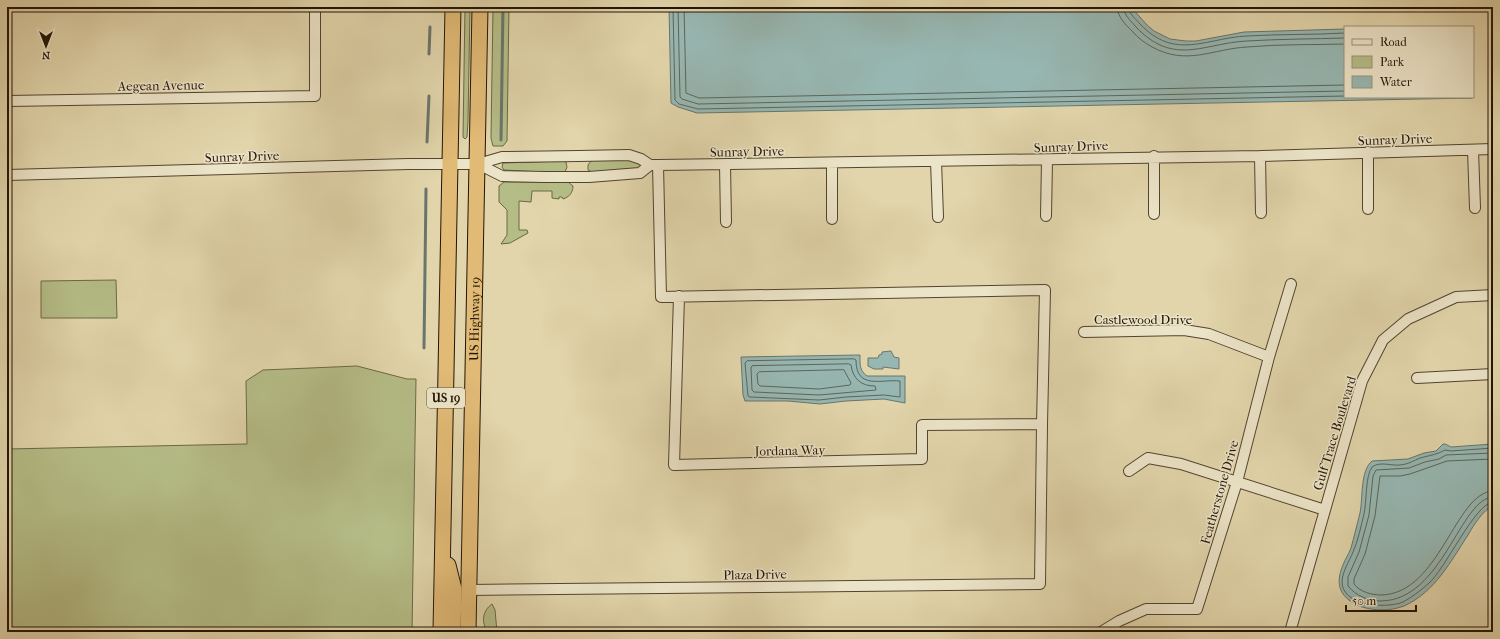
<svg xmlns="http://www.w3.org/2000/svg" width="1500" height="639" font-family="'IM FELL French Canon',serif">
<rect width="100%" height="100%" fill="#e2d5ab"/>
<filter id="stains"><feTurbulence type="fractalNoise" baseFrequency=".005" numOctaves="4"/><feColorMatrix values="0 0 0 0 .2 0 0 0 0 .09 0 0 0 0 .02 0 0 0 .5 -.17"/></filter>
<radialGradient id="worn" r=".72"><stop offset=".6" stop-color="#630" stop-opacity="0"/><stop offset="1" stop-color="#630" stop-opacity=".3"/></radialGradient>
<path fill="#b5bd87" stroke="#6c6846" d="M 465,7 L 470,7 L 468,121 L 467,137 L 465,139 L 463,137 Z
M 493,7 L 509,7 L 507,141 L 503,146 L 493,146 L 491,138 Z
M 595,160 L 634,160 L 641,164 L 639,169 L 592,172 L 588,170 L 588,165 L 591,161 Z
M 562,161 L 566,162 L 567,167 L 565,172 L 561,173 L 504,170 L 502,167 L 503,163 L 504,163 Z
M 504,182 L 568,182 L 573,186 C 573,193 569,197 563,199 L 562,197 L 559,197 L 559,199 L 552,198 L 552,191 L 532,191 L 531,202 L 519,201 L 519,230 L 527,230 L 528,233 L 510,243 L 501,244 L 507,235 L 507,210 L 499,202 L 499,186 Z
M 116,280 L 117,318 L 41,318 L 41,281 Z
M 357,366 L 407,379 L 416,379 L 412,632 L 7,632 L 7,449 L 247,444 L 246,381 L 263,370 Z
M 492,604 L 495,610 L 497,632 L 488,632 C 481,623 482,611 492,604 Z"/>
<path fill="#97b7b2" stroke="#68766d" d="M 669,7 L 1131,7 L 1147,25 L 1154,31 L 1170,39 L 1186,41 L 1196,41 L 1244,32 L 1345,29 L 1345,97 L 1472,98 L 697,113 L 678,107 L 671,103 Z
M 891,351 L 894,357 L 899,358 L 899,369 L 883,367 L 883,369 L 874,369 L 868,366 L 868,358 L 878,358 L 879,355 L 882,354 L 882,352 Z
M 860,355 C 860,364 859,370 867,376 L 905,376 L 905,403 L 884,399 L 846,401 L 820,404 L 788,401 L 745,401 L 743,395 L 741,357 Z
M 1443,444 L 1445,444 L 1451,447 L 1493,444 L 1493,505 C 1482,512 1475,523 1468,535 C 1451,561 1435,592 1404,606 C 1391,611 1375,611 1362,607 C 1341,599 1334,586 1343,565 C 1345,559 1349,554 1351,548 C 1354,537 1357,525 1360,513 C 1363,498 1360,471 1372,461 L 1408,459 L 1424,453 L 1436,451 Z"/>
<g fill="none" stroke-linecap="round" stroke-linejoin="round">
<path stroke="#5c665c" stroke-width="1" d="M 673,7 L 675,100 L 679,104 L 698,109 L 1345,96
M 678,7 L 680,97 L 682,99 L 698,104 L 1345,91
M 684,7 L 686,93 L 699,98 L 1345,85
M 1117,7 C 1118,18 1126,25 1133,32 C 1138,38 1145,43 1152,47 C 1187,66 1212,49 1247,47 C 1280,44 1313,45 1345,44
M 1123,7 C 1124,15 1131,21 1136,27 C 1174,67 1204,43 1247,41 C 1280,39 1312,39 1345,38
M 1128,7 C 1129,14 1136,19 1140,24 C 1175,61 1206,38 1247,36 C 1280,34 1312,35 1345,33
M 854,359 L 856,360 C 856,390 881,379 900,381 L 900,397 L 884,395 L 846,397 L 819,400 L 750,397 L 748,396 L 745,363 L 747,361 Z
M 849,364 L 851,365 C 853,379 861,386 875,386 L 876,390 L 819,395 L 754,392 L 752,390 L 751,368 L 752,366 Z
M 844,370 L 851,383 L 850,385 L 819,389 L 760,386 L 758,384 L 757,374 L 759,372 Z
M 1493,448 L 1451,451 L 1445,450 C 1438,454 1432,455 1424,457 C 1415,459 1411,464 1400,465 C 1391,466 1380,461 1372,467 C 1365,477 1367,501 1364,514 C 1361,526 1358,541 1353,552 C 1349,562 1343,570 1342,581 C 1341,606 1386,609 1403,602 C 1412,597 1420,591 1428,584 C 1445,570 1475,503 1493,502
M 1493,453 L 1446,455 L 1439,459 L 1425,462 L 1409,468 L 1376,470 L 1373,476 L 1369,515 L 1359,552 L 1348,577 L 1348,586 C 1356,596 1369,601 1381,601 C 1443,600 1460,498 1493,497
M 1493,459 L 1447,461 L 1410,474 L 1400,476 L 1380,476 L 1375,516 L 1365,554 L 1354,579 L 1354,584 C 1360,592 1372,595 1381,595 C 1440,594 1455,492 1493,491"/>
<path stroke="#68766d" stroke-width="3" d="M 429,54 L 430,27
M 501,140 L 503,7
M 427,142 L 429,96
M 424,348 L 426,189"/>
<defs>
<path id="minor" d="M 7,101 L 315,96 L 315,7
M 1473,150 L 1475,208
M 1368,152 L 1368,209
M 1154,156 L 1154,214
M 1260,156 L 1261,213
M 936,161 L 938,217
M 832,163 L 832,219
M 478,164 L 502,176 L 545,177 L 589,177 L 640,173 L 650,165
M 725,164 L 726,222
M 7,175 L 408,164 L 478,164 L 502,157 L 579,156 L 629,155 L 641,159 L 650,165 L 658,165 L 1260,156 L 1493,149
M 1046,216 L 1047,160
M 679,296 L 674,465 L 922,459 L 922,425 L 1042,424
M 1084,332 L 1184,330 L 1209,334 L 1269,357
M 1417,378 L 1493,374
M 1129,471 L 1148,458 L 1181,464 L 1325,510
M 469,590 L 1040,584 L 1042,424 L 1045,290 L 661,297 L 658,165
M 1101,632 L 1119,621 L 1146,609 L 1197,609 L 1237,482 L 1269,357 L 1291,284
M 1290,632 L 1362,381 L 1383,340 L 1408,319 L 1456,297 L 1493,295"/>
<g id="highway">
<path d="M 448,565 L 454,589 L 453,632"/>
<path d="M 441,632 L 453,7"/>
<path id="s1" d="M 468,632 L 480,7"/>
</g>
</defs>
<use href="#minor" stroke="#52442f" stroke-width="12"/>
<use href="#highway" stroke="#221406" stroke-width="17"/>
<use href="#minor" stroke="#ece4c8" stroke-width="10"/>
<use href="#highway" stroke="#e1ba76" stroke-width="15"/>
</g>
<g text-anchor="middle" stroke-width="3" stroke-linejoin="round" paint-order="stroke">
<rect fill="#ece4c8" stroke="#5f5240" stroke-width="1" x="427" y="388" width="38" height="20" rx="3"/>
<g font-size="12" font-weight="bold" fill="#221406">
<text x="446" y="402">US 19</text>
</g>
<g font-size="13" fill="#221406" stroke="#ece4c8">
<text transform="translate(161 85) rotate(-1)" y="5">Aegean Avenue</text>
<text transform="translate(1395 139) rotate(-2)" y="5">Sunray Drive</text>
<text transform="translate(1071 146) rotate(-2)" y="5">Sunray Drive</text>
<text transform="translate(747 151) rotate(-1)" y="5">Sunray Drive</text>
<text transform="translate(242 156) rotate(-2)" y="5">Sunray Drive</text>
<text x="1143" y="324">Castlewood Drive</text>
<text dy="5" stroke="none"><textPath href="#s1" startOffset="313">US Highway 19</textPath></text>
<text transform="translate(1334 433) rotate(-73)" y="5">Gulf Trace Boulevard</text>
<text transform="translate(790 450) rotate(-1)" y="5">Jordana Way</text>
<text transform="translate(1219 492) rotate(-74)" y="5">Featherstone Drive</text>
<text transform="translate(755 574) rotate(-1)" y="5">Plaza Drive</text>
</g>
</g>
<rect width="1500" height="639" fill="none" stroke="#e2d5ab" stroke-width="24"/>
<rect x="8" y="8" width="1484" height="623" fill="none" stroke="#221406" stroke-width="2"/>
<rect x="12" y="12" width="1476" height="615" fill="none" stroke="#221406"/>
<rect x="1344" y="26" width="130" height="72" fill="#ece4c8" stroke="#9b917a"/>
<rect x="1352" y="39" width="20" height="6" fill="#ece4c8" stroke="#9b917a"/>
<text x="1380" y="46" font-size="12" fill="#221406">Road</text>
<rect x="1352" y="56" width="20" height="12" fill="#b5bd87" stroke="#9b917a"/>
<text x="1380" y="66" font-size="12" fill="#221406">Park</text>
<rect x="1352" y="76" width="20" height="12" fill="#97b7b2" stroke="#9b917a"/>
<text x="1380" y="86" font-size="12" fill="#221406">Water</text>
<g transform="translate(46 46) rotate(180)" stroke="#ece4c8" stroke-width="3" paint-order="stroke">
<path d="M0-3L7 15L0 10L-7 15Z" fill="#221406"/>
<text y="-6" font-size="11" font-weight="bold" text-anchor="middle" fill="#221406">N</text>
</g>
<path d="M1346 605v6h70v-6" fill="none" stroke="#221406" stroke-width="2"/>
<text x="1352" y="605" font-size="12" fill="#221406" stroke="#ece4c8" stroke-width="3" paint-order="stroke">50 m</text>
<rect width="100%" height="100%" filter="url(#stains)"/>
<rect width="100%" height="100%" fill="url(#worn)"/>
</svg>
